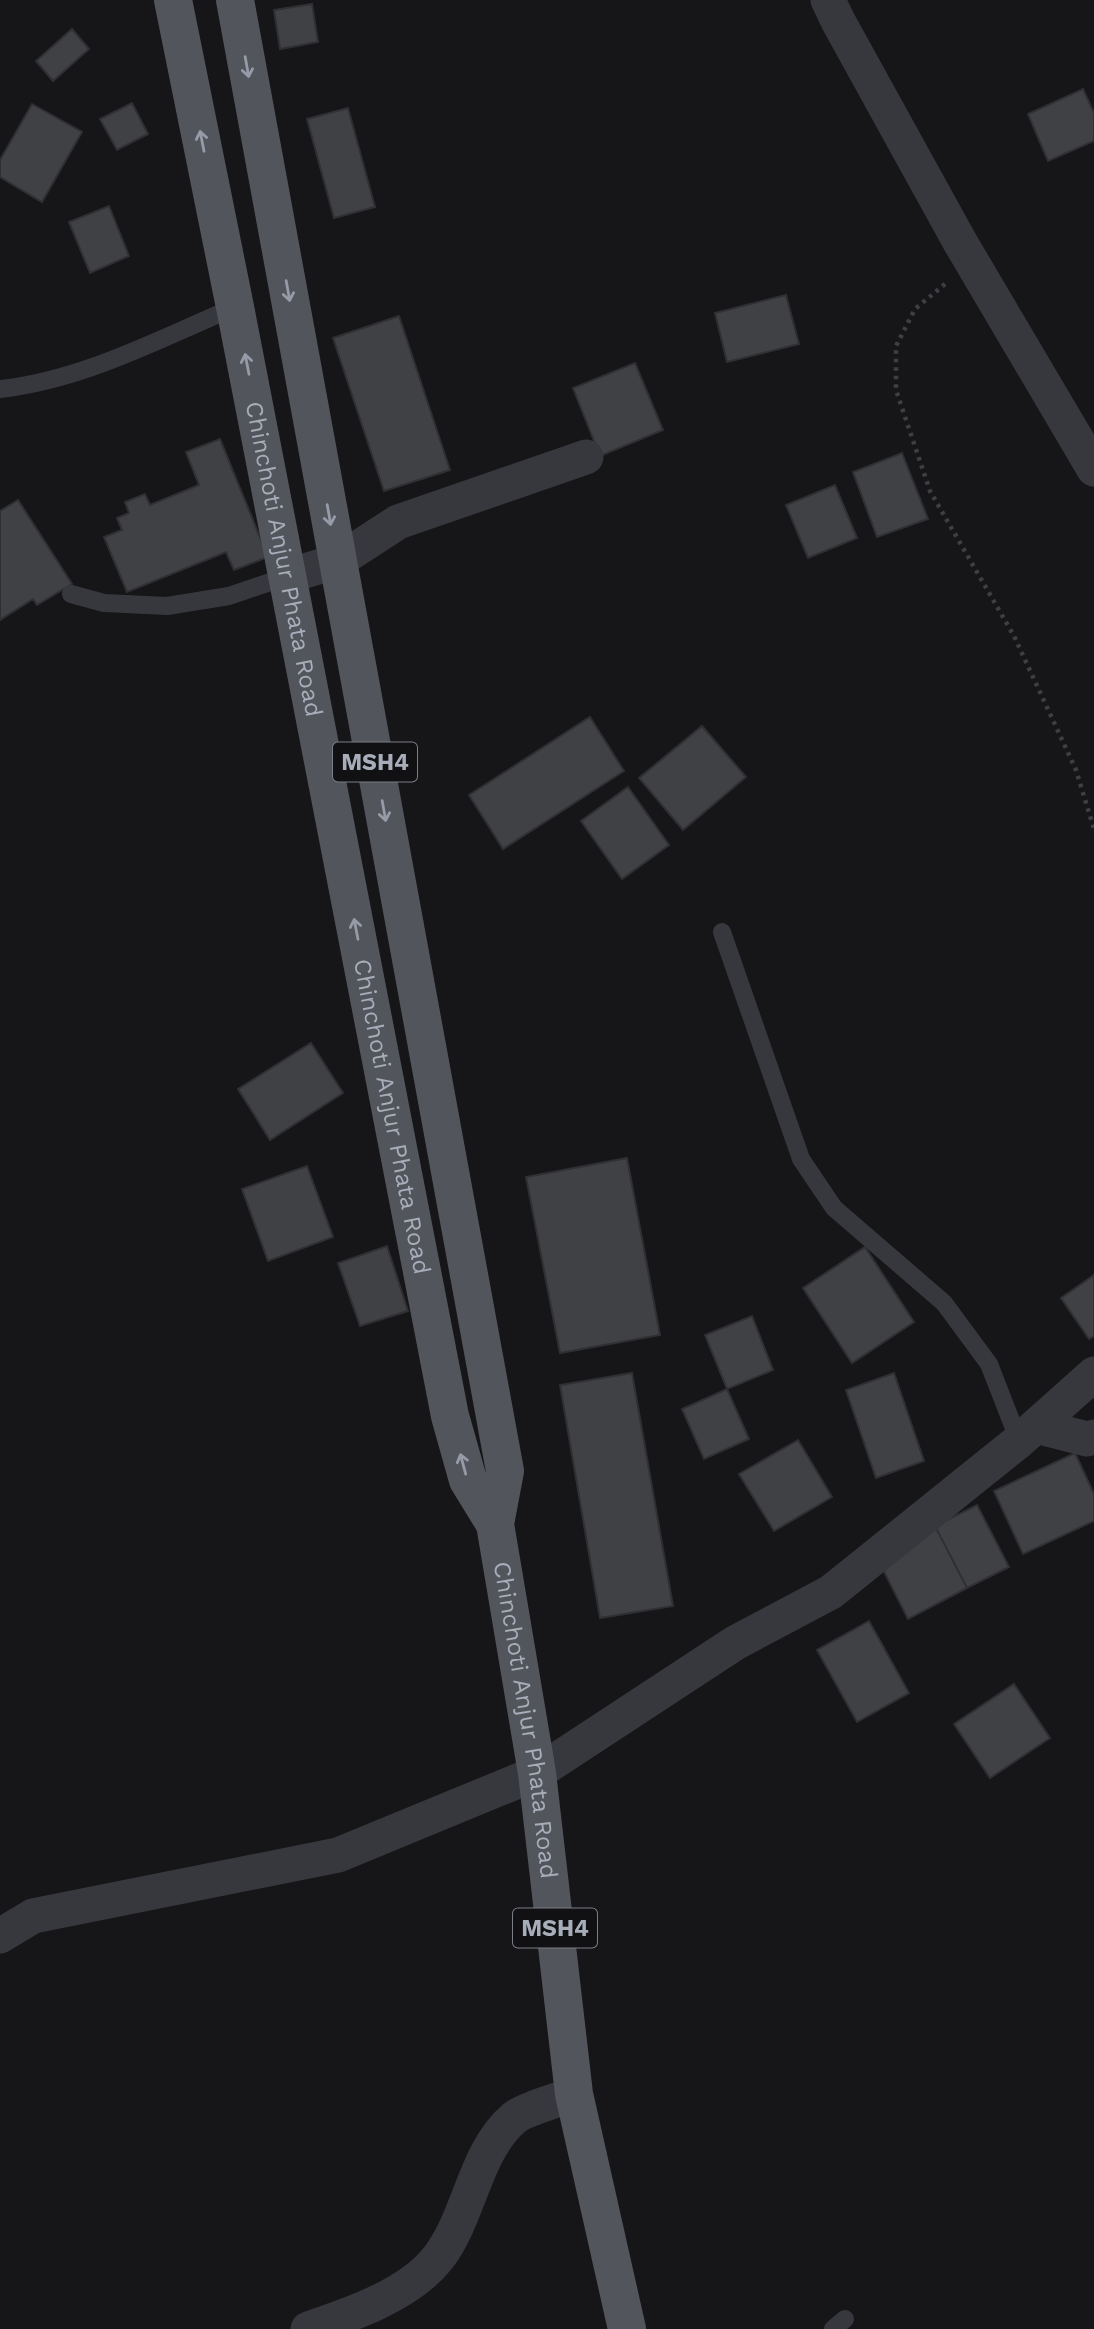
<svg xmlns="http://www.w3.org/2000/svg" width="1094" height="2329" font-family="'Work Sans',sans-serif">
<rect width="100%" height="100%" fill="#161618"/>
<path fill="#404145" stroke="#303034" stroke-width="2" d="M 312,4 L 318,42 L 280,49 L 274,10 Z
M 72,29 L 89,49 L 53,81 L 36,61 Z
M 1083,89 L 1094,113 L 1094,141 L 1048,161 L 1028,114 Z
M 132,103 L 148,134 L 117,150 L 100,119 Z
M 32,104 L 82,132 L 42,202 L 0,177 L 0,160 Z
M 348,108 L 375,207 L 334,218 L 307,119 Z
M 109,206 L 129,256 L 90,273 L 69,222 Z
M 786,295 L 799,344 L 727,362 L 715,313 Z
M 399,316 L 450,470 L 384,491 L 333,338 Z
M 635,363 L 663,430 L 600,456 L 573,388 Z
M 220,439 L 268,557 L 234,570 L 226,552 L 127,592 L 104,537 L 122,530 L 117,518 L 129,513 L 125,502 L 145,494 L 150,505 L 199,485 L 186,452 Z
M 902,453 L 928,519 L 877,537 L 853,472 Z
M 835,485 L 857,538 L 808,558 L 786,505 Z
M 18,500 L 72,584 L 37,605 L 33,599 L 0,620 L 0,511 Z
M 590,717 L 624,771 L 503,849 L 469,795 Z
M 702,726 L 746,777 L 683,830 L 639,778 Z
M 628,787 L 669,845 L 622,879 L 581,821 Z
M 311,1043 L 343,1093 L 270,1140 L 238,1089 Z
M 627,1158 L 660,1335 L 560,1353 L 526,1177 Z
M 307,1166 L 333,1237 L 268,1261 L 242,1189 Z
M 387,1246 L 408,1311 L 360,1326 L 338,1263 Z
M 865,1247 L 914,1322 L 852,1363 L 803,1288 Z
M 1094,1275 L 1094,1336 L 1089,1339 L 1061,1298 Z
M 752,1316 L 773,1370 L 727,1389 L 705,1335 Z
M 632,1373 L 673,1606 L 600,1618 L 560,1385 Z
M 894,1373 L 924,1461 L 876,1478 L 846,1390 Z
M 727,1389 L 749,1439 L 704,1459 L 682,1409 Z
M 798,1440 L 832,1497 L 774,1531 L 739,1474 Z
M 1075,1453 L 1094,1494 L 1094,1521 L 1023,1554 L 994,1491 Z
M 977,1505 L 1009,1567 L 967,1588 L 935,1526 Z
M 935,1526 L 967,1588 L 908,1619 L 876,1556 Z
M 869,1621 L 909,1693 L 857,1722 L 817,1650 Z
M 1014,1684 L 1050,1738 L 990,1778 L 954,1724 Z"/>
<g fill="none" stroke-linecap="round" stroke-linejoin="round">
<path stroke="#3d3f44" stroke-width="4.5" stroke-dasharray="3.5 5" stroke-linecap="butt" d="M 945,284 L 915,309 L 896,346 L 896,390 L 930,491 L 1014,636 L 1076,770 L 1094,829"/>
<path stroke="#37383d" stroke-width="18" d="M 0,389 C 83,380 159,339 235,307
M 71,594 L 104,603 L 167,606 L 229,596 L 288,576
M 722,932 L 801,1159 L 834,1208 L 944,1303 L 989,1364 L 1019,1441
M 833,2329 L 845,2319"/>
<path stroke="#37383d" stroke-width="35" d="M 828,0 L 838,21 L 960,242 L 1094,469
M 288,576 L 338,561 L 398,522 L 586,457
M 1036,1426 L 1087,1439 L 1094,1437
M 0,1936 L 33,1916 L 338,1855 L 537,1773 L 735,1643 L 831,1592 L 1019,1441 L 1094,1374
M 308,2329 C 350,2315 409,2295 438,2258 C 470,2217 474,2152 514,2118 C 525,2109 559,2100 574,2094"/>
<g stroke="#53555d" stroke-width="38">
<path id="s1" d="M 173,0 L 235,307 L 450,1416 L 468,1480 L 495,1524"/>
<path id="s2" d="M 235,0 L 505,1471 L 495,1524 L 537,1773 L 574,2094 L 627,2329"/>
</g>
</g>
<defs><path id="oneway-shaft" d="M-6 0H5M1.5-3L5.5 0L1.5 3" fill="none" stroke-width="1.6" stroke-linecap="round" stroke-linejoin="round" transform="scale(1.75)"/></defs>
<g stroke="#969ba7">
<use href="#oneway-shaft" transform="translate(247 67) rotate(80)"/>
<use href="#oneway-shaft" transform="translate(202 141) rotate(-101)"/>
<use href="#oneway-shaft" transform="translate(288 291) rotate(80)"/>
<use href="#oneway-shaft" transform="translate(247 364) rotate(-101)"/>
<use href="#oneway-shaft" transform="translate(329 515) rotate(80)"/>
<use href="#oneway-shaft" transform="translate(384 811) rotate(80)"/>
<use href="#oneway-shaft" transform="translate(356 929) rotate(-101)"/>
<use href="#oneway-shaft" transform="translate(463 1464) rotate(-105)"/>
</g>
<g text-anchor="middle" stroke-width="7" stroke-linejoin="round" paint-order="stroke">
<g fill="#111113" stroke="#7a7e87" stroke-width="2">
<rect x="333" y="742.5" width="84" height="39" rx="5"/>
<rect x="513" y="1908.5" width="84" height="39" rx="5"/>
</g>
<g font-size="23" font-weight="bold" fill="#a7adb9">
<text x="375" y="770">MSH4</text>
<text x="555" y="1936">MSH4</text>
</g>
<g font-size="24" fill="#a7adb9" stroke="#111113">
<text dy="8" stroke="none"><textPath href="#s1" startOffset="570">Chinchoti Anjur Phata Road</textPath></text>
<text dy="8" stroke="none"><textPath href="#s1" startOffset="1138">Chinchoti Anjur Phata Road</textPath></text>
<text dy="8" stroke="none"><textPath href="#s2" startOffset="1748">Chinchoti Anjur Phata Road</textPath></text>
</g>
</g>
</svg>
